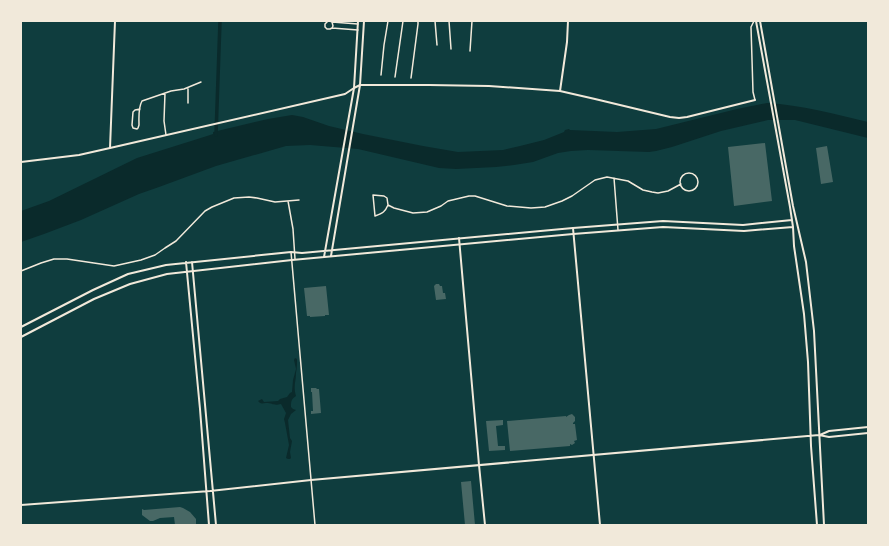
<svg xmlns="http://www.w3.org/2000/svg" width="889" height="546" font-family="'Space Grotesk',sans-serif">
<rect width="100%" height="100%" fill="#0f3d3e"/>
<path fill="#0a2a2b" d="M 767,103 C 801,105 835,114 868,122 L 868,138 L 795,120 L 768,120 L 721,131 L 672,147 L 656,151 L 649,152 L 588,150 L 571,151 L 558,153 L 533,162 L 514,165 L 496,167 L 456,169 L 439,168 L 358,149 L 310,145 L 286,146 L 216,166 L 159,187 L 139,194 L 81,220 L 44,234 L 21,242 L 21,211 L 49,201 L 137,158 L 207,136 L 213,134 L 213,132 L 268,119 L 292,115 L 303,117 L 329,126 L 363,134 L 423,146 L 458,152 L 503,150 L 520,146 L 544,140 L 564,132 L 565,130 L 569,129 L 570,130 L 617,132 L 656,129 L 737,109 Z
M 295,358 L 297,359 C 297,364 297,368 296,373 C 296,382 293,386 296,396 C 291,399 291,402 291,407 L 293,409 L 296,410 L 291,414 L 288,420 L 290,438 L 292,441 L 290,452 L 291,458 L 290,459 L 288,459 L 286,458 L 289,445 L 285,423 L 284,419 L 286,413 L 281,404 C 273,406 273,403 266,403 C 264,403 262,404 260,403 L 258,401 L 262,399 L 264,402 L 278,401 L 280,399 L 287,397 L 290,393 L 292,392 L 293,380 L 296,369 L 294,360 Z"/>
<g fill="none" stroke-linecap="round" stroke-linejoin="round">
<path stroke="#0a2a2b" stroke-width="3.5" d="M 216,135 L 220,21"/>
</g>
<path fill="#486865" d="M 765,143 L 772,201 L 734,206 L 728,147 Z
M 827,146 L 833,182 L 821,184 L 816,148 Z
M 436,284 L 439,284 L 440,286 L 442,286 L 443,293 L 445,293 L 446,299 L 436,300 L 434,286 Z
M 326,286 L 329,315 L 325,315 L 325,316 L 310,317 L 310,316 L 307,316 L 304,288 Z
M 311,388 L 316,388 L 317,389 L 319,389 L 321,413 L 311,414 L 311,411 L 313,411 L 312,392 L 311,392 Z
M 572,414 L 575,417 L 575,421 L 573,423 L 573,424 L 575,424 L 577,440 L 574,441 L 575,443 L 572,445 L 570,444 L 570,446 L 510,451 L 507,421 L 566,416 L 566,417 L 569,415 Z
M 503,420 L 503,425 L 496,426 L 498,446 L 505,446 L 505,450 L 489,451 L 486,421 Z
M 471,481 L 475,525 L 465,525 L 461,482 Z
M 180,507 L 183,508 L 190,512 L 196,519 L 196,525 L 175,525 L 174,517 L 160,518 L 153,521 L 150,521 L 142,515 L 142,509 L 144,510 Z"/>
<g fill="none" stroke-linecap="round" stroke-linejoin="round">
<path stroke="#f1e9da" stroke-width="1.5" d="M 328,21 L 325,24 L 325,27 L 327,29 L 330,29 L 332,28 L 333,26 L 332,22 L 330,21
M 435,21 L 437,45
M 449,21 L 451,49
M 754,21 L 751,27 L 753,92 L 755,100
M 332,22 L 358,24
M 332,28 L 358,30
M 470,51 L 472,21
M 381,75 L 384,45 L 388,21
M 395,77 L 403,21
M 411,78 L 418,24 L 418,22 L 417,21
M 165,93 L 164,121 L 166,135
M 188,103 L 188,89
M 140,109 L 135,110 L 133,112 L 132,125 L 133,128 L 137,129 L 138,128 L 139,125 C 139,117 138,108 142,101 L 171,91 L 184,89 L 201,82
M680 182a9 9 0 1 1 18 0a9 9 0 1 1-18 0Z
M 614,178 L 618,230
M 288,201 L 293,229 L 295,259
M 388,205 C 385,212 383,213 375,216 L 373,195 L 384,196 L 387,198 L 388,205 L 394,208 L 413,213 L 427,212 L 441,206 L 448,201 L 469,196 L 475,196 L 507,206 L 531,208 L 545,207 L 562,201 L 572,196 L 595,180 L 607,177 L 628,181 L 643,190 L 652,192 L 658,193 L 668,191 L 681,184
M 291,252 L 315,525
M 21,271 L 41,263 L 54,259 L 67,259 L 114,266 L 141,260 L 155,255 L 165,248 L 176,241 L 205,211 L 212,207 L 234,198 L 249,197 L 257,198 L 275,202 L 299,200"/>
<path stroke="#f1e9da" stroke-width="2" d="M 560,91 L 567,42 L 568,21
M 110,148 L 115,21
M 21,162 L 79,155 L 110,148 L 345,94 L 354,88 L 360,85 L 429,85 L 489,86 L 560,91 L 595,99 L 670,117 L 679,118 L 687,117 L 755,100
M 573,228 L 600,525
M 459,238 L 479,465 L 485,525"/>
<path stroke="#f1e9da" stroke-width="2" d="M 756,21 L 790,207 L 793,227 L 794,246 L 804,314 L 808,362 L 811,446 L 817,525
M 760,21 L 793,206 L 806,262 L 814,331 L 824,525
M 331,256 L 360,85 L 364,21
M 324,257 L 354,88 L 358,21
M 186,262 L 200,409 L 209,525
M 192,262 L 216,525
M 21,327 L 93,290 L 128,274 L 166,265 L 291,252 L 302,253 L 573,228 L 663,221 L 743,225 L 792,220
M 21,337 L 94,299 L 130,284 L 167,274 L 292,260 L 573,234 L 663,227 L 744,231 L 793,227
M 820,435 L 829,431 L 868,427
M 21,505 L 210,491 L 311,480 L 819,435 L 829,437 L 868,433"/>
</g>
<rect width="889" height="546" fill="none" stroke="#f1e9da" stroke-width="44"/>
</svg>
